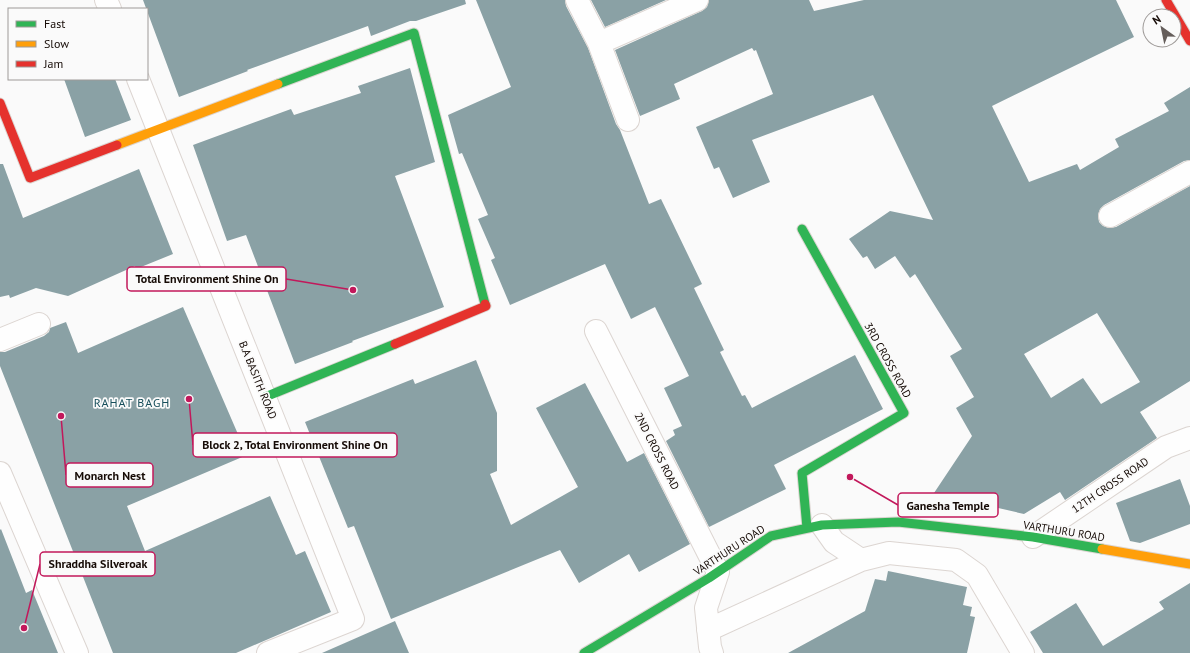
<svg xmlns="http://www.w3.org/2000/svg" width="1190" height="653" font-family="'PT Sans',sans-serif">
<rect width="100%" height="100%" fill="#fafafa"/>
<path fill="#8aa1a5" fill-rule="evenodd" d="M 143,0 L 465,0 L 466,4 L 416,21 L 410,21 L 371,36 L 368,26 L 247,70 L 248,71 L 179,97 Z
M 476,0 L 565,0 L 566,6 L 588,48 L 616,124 L 620,130 L 649,204 L 661,199 L 702,284 L 694,288 L 724,350 L 720,352 L 742,396 L 745,395 L 752,408 L 855,355 L 883,409 L 774,465 L 786,489 L 709,527 L 666,441 L 675,435 L 673,430 L 682,426 L 664,388 L 689,376 L 655,307 L 631,319 L 605,264 L 510,305 L 491,260 L 495,258 L 478,219 L 488,215 L 462,153 L 459,154 L 448,115 L 511,87 Z
M 591,0 L 666,0 L 605,27 Z
M 709,0 L 809,0 L 814,11 L 864,0 L 1116,0 L 1134,37 L 992,106 L 1029,182 L 1077,164 L 1080,170 L 1119,147 L 1115,139 L 1169,111 L 1164,103 L 1190,87 L 1190,160 L 1184,161 L 1104,205 L 1100,209 L 1098,215 L 1099,222 L 1103,226 L 1109,228 L 1116,227 L 1190,186 L 1190,381 L 1140,412 L 1157,438 L 1065,500 L 1060,492 L 1024,514 L 934,493 L 972,436 L 956,408 L 974,397 L 950,356 L 962,349 L 915,274 L 910,278 L 895,256 L 875,269 L 867,256 L 863,258 L 849,239 L 890,211 L 933,220 L 873,95 L 752,140 L 770,182 L 733,198 L 719,167 L 714,169 L 696,127 L 773,94 L 756,50 L 754,51 L 752,48 L 674,84 L 680,99 L 640,116 L 615,50 L 702,11 L 707,7 ZM 1097,313 L 1140,382 L 1101,404 L 1083,378 L 1051,398 L 1024,354 Z
M 410,68 L 435,162 L 395,176 L 444,307 L 352,341 L 353,342 L 295,364 L 246,235 L 227,241 L 193,145 L 291,109 L 294,115 L 361,93 L 358,86 Z
M 64,79 L 115,79 L 131,120 L 85,137 Z
M 0,164 L 3,164 L 23,218 L 139,169 L 173,254 L 136,269 L 135,266 L 68,296 L 36,288 L 10,298 L 9,295 L 0,297 Z
M 183,307 L 247,455 L 127,506 L 145,551 L 270,496 L 296,555 L 305,551 L 331,612 L 236,653 L 113,653 L 0,366 L 0,352 L 5,352 L 44,336 L 49,332 L 50,328 L 66,322 L 78,353 Z
M 476,360 L 497,413 L 497,471 L 490,474 L 511,525 L 578,487 L 536,408 L 585,383 L 627,462 L 644,453 L 690,544 L 639,572 L 629,554 L 579,583 L 560,550 L 391,619 L 354,526 L 348,528 L 305,422 L 413,379 L 415,384 Z
M 1180,479 L 1190,506 L 1190,524 L 1140,543 L 1130,541 L 1116,503 Z
M 1,529 L 26,593 L 32,590 L 58,653 L 0,653 L 0,530 Z
M 888,571 L 967,587 L 963,605 L 972,607 L 970,616 L 975,617 L 967,653 L 788,653 L 865,611 L 875,579 L 886,581 Z
M 1190,583 L 1190,653 L 1043,653 L 1030,632 L 1076,603 L 1103,646 L 1164,609 L 1159,602 Z
M 395,621 L 409,653 L 322,653 Z"/>
<g fill="none" stroke-linecap="round" stroke-linejoin="round">
<defs>
<path id="street" d="M 106,0 L 110,9
M 577,0 L 599,43 L 628,120
M 599,43 L 697,0
M 138,79 L 353,619 L 268,653
M 1110,216 L 1190,172
M 596,331 L 718,572 L 706,608 L 710,647 L 712,653
M 0,340 L 39,324
M 0,473 L 77,653
M 822,525 L 834,542 L 861,560
M 1033,537 L 1166,447 L 1190,438
M 708,630 L 861,560 L 889,553 L 956,560 L 977,575 L 1023,653"/>
<path id="fast" d="M 278,84 L 414,33 L 485,304
M 802,229 L 904,413 L 802,473 L 807,528
M 265,397 L 395,344
M 584,653 L 709,578 L 771,536 L 822,525 L 898,522 L 1033,537 L 1102,549"/>
<path id="slow" d="M 117,145 L 278,84
M 1102,549 L 1190,564"/>
<path id="jam" d="M 1166,0 L 1190,41
M 0,103 L 30,178 L 117,145
M 395,344 L 486,306 L 485,304"/>
</defs>
<use href="#street" stroke="#dcd5d1" stroke-width="24"/>
<use href="#fast" stroke="#dcd5d1" stroke-width="11"/>
<use href="#slow" stroke="#dcd5d1" stroke-width="11"/>
<use href="#jam" stroke="#dcd5d1" stroke-width="11"/>
<use href="#street" stroke="#fefefe" stroke-width="22"/>
<use href="#fast" stroke="#30b455" stroke-width="9"/>
<use href="#slow" stroke="#ff9f0a" stroke-width="9"/>
<use href="#jam" stroke="#e5322d" stroke-width="9"/>
</g>
<g text-anchor="middle" stroke-width="3.5" stroke-linejoin="round" paint-order="stroke">
<g font-size="11" fill="#150a05" stroke="#fafafa">
<text transform="translate(888 360) rotate(61)" y="4">3RD CROSS ROAD</text>
<text transform="translate(258 380) rotate(68)" y="4">B.A BASITH ROAD</text>
<text transform="translate(657 451) rotate(63)" y="4">2ND CROSS ROAD</text>
<text transform="translate(1110 485) rotate(-34)" y="4">12TH CROSS ROAD</text>
<text transform="translate(1064 531) rotate(9)" y="4">VARTHURU ROAD</text>
<text transform="translate(729 550) rotate(-33)" y="4">VARTHURU ROAD</text>
</g>
<g font-size="12" letter-spacing="1" fill="#164e5a" stroke="#fafafa">
<text x="132" y="407">RAHAT BAGH</text>
</g>
</g>
<path fill="none" stroke="#c2185b" stroke-width="1.5" d="M353 290L286 279M189 399L193 445M61 416L66 475M850 477L898 505M24 628L40 564"/>
<g fill="#c2185b" stroke="#fafafa" stroke-width="1.5">
<circle cx="353" cy="290" r="4"/>
<circle cx="189" cy="399" r="4"/>
<circle cx="61" cy="416" r="4"/>
<circle cx="850" cy="477" r="4"/>
<circle cx="24" cy="628" r="4"/>
</g>
<g fill="#fafafa" stroke="#c2185b" stroke-width="1.5">
<rect x="127" y="267" width="159" height="24" rx="4"/>
<rect x="193" y="433" width="204" height="24" rx="4"/>
<rect x="66" y="463" width="87" height="24" rx="4"/>
<rect x="898" y="493" width="100" height="24" rx="4"/>
<rect x="40" y="552" width="115" height="24" rx="4"/>
</g>
<g font-size="12" text-anchor="middle" font-weight="bold" fill="#150a05">
<text x="207" y="283">Total Environment Shine On</text>
<text x="295" y="449">Block 2, Total Environment Shine On</text>
<text x="110" y="480">Monarch Nest</text>
<text x="948" y="510">Ganesha Temple</text>
<text x="98" y="568">Shraddha Silveroak</text>
</g>
<rect x="8" y="8" width="140" height="72" fill="#fafafa" stroke="#9e9a98"/>
<rect x="16" y="21" width="20" height="6" fill="#30b455" stroke="#9e9a98"/>
<text x="44" y="28" font-size="12" fill="#150a05">Fast</text>
<rect x="16" y="41" width="20" height="6" fill="#ff9f0a" stroke="#9e9a98"/>
<text x="44" y="48" font-size="12" fill="#150a05">Slow</text>
<rect x="16" y="61" width="20" height="6" fill="#e5322d" stroke="#9e9a98"/>
<text x="44" y="68" font-size="12" fill="#150a05">Jam</text>
<g transform="translate(1162 28) rotate(327)"><circle r="19" fill="#fafafa" stroke="#9e9a98"/>
<path d="M0-3L7 15L0 10L-7 15Z" fill="#655e5b"/>
<text y="-6" font-size="11" font-weight="bold" text-anchor="middle" fill="#150a05">N</text>
</g>
</svg>
